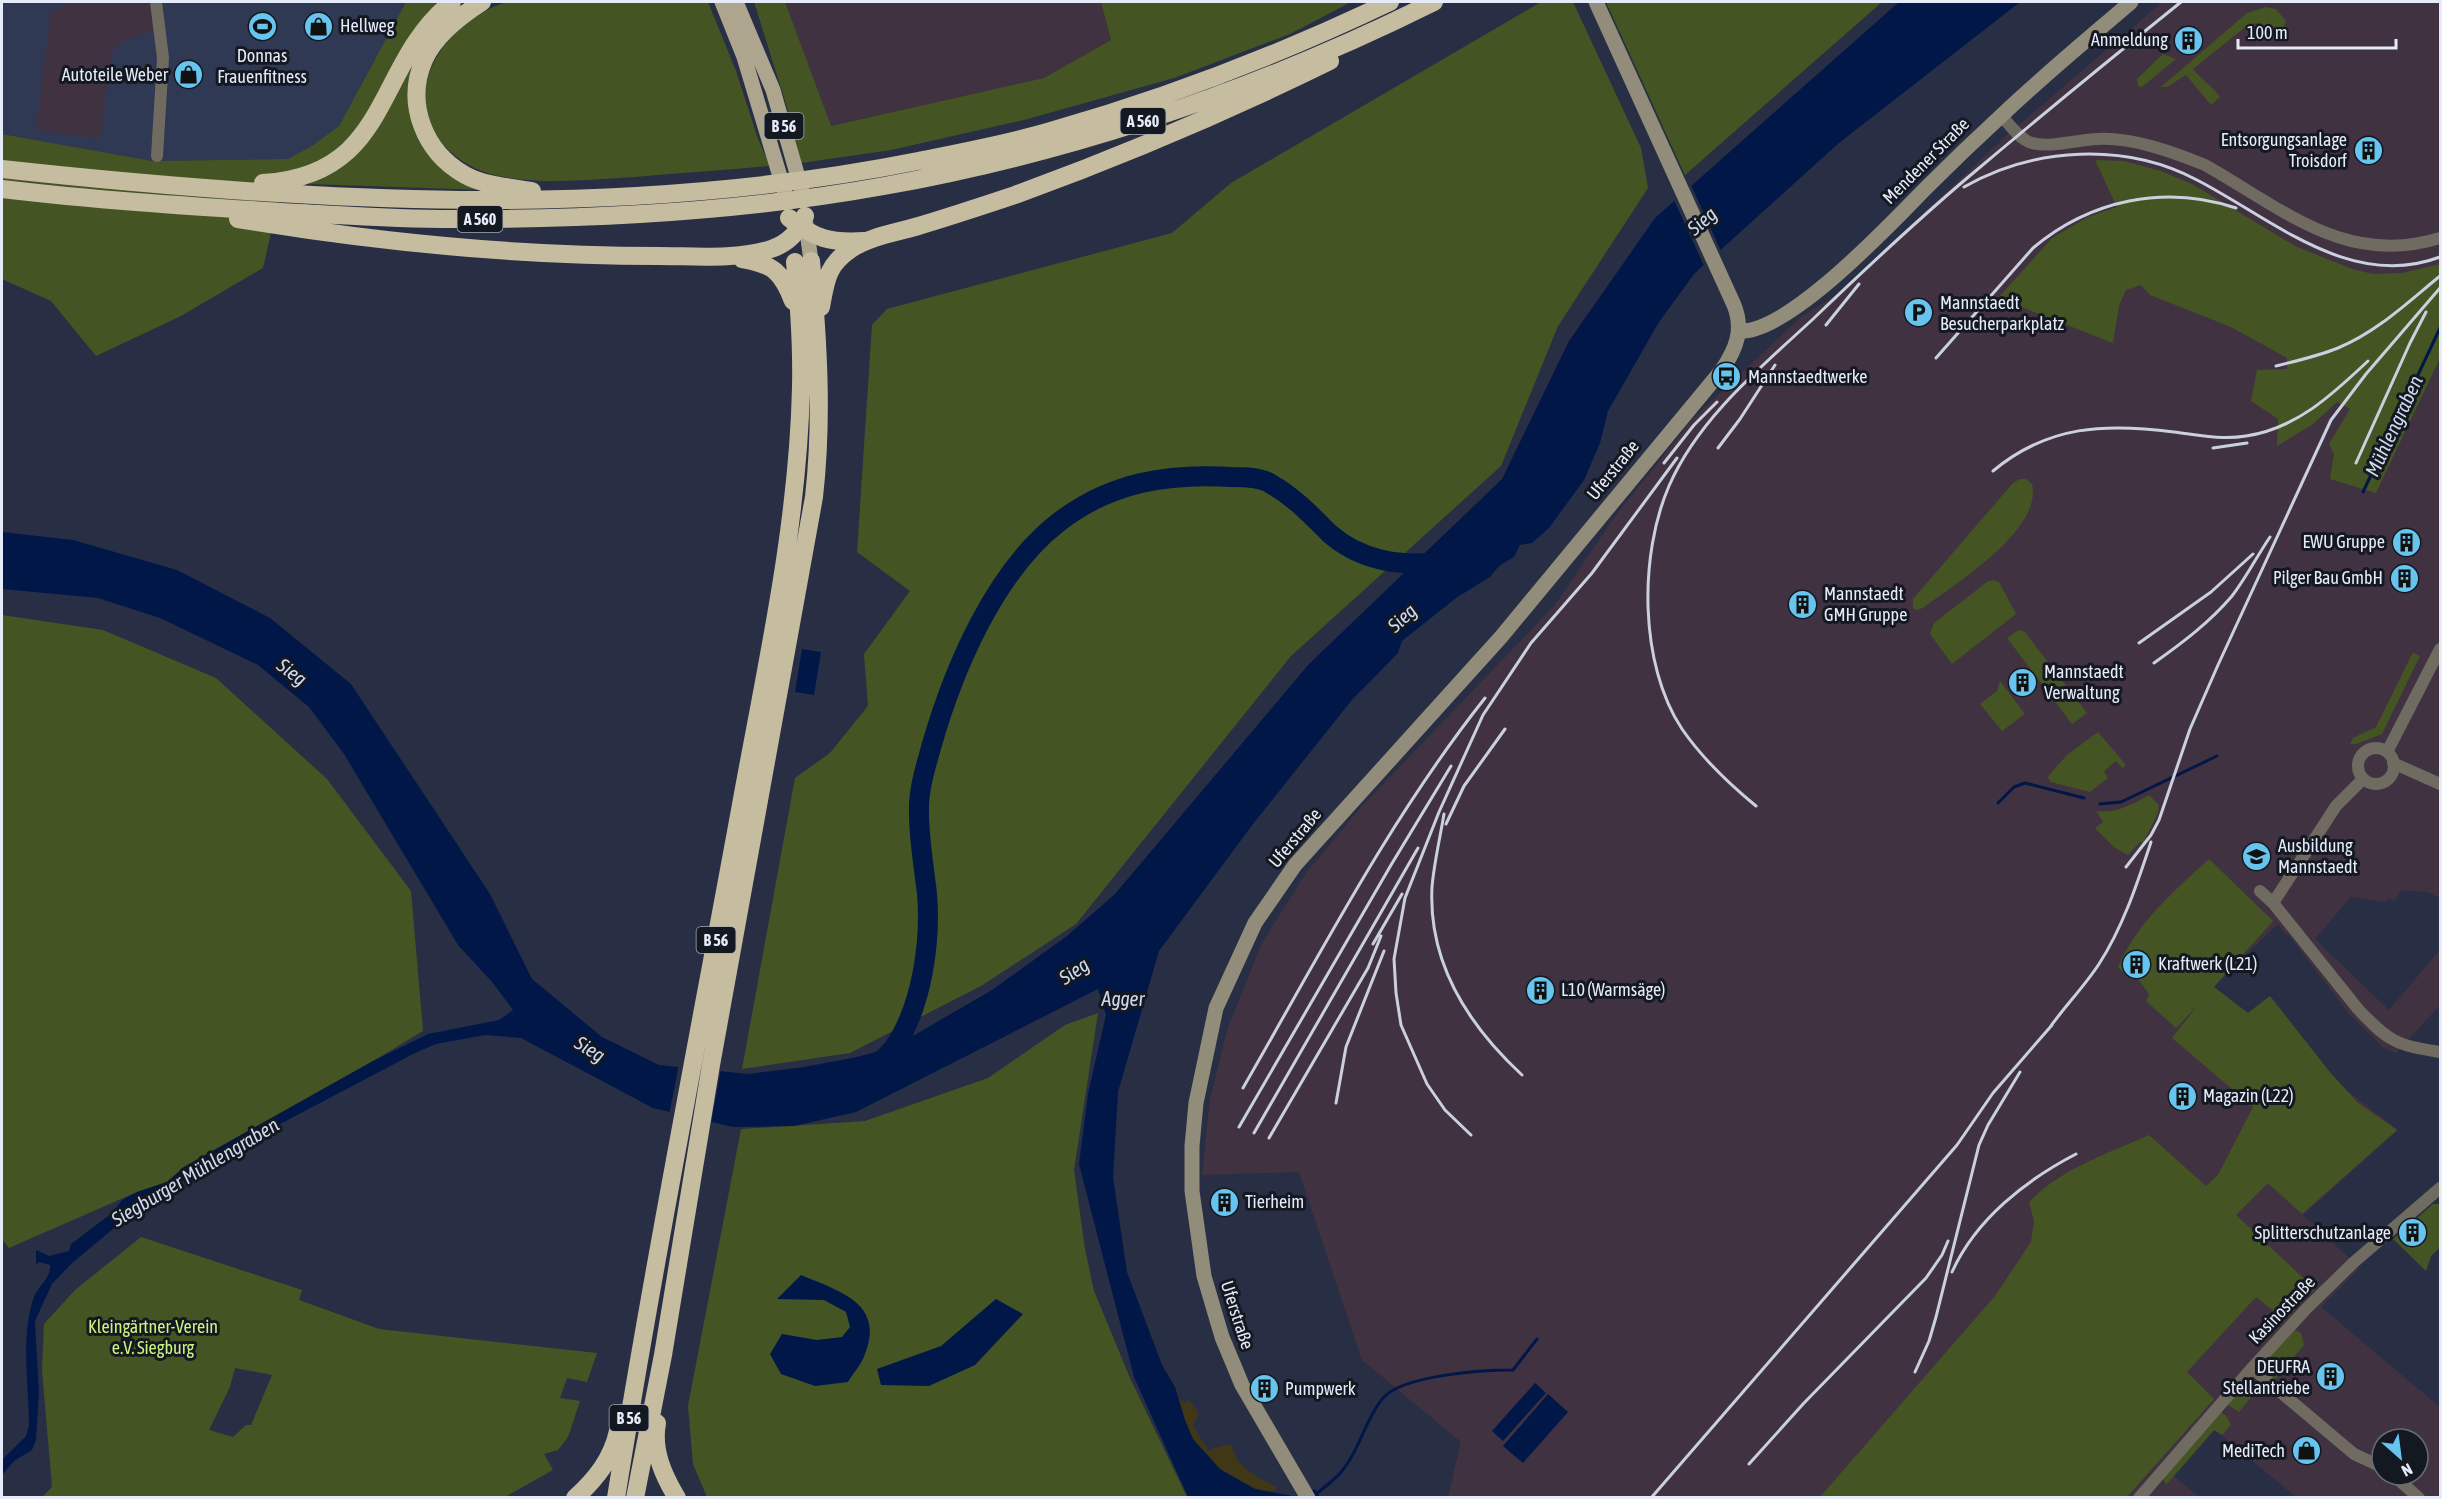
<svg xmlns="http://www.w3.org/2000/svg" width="2442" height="1499" font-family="'Asap Condensed',sans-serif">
<rect width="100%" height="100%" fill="#282f44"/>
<path fill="#303953" d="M 2,2 L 406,2 L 339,126 L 312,146 L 288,159 L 152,161 L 2,134 Z"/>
<path fill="#403240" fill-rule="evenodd" d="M 76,2 L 149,2 L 153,30 L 120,43 L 111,54 L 100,139 L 36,129 L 51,11 Z
M 785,2 L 1101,2 L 1111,40 L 1044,78 L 830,126 Z
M 2162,2 L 2440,2 L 2440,898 L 2427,892 L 2402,890 L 2394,901 L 2389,898 L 2385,902 L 2351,897 L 2315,939 L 2389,1010 L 2440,950 L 2440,1005 L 2396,1053 L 2384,1048 L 2349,1014 L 2288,934 L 2286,935 L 2278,924 L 2213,986 L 2398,1130 L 2303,1215 L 2360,1268 L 2321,1307 L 2440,1407 L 2440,1497 L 2296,1497 L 2215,1430 L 2174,1476 L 2199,1497 L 1448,1497 L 1461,1442 L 1362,1360 L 1299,1172 L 1202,1175 L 1210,1099 L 1228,1027 L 1262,943 L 1306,873 L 1363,805 L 1555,605 L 1616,515 L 1694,417 L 1801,317 L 1836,295 L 2006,136 ZM 2382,1439 L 2418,1439 L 2418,1475 L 2382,1475 Z"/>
<path fill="#445523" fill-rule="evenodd" d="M 406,2 L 443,2 L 370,115 L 327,159 L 284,175 L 263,268 L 181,316 L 96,356 L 51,301 L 2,279 L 2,134 L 152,161 L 288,159 L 312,146 L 339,126 Z
M 506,2 L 708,2 L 736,71 L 758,139 L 770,166 C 724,170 679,173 634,177 C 588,180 539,185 494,175 C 468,168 442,151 432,126 C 426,110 422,94 428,77 C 439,41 471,14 506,2 Z
M 754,2 L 785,2 L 831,126 L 1044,78 L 1111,40 L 1101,2 L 1351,2 L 1290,34 L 1174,78 L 1024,120 L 891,150 L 801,163 L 787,107 Z
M 1541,2 L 1573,2 L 1641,148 L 1648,188 L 1558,326 L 1501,466 L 1291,656 L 1076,924 L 981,986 L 850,1053 L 742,1069 L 795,778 L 830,753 L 868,706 L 864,654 L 910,591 L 857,552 L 872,325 L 887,309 L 1172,233 L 1231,183 Z
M 1606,2 L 1882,2 L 1685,175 Z
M 2266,7 L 2276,9 L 2286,21 L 2283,28 L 2271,33 L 2264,31 L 2261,23 L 2249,24 L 2193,69 C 2202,80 2212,86 2220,97 L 2211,105 L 2186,75 L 2167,87 L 2161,87 L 2247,13 Z
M 445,19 L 412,112 L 483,190 L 309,184 L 324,174 L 416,51 Z
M 2163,54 L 2176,59 L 2142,87 L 2138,86 L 2137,79 Z
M 2095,160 L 2124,161 L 2161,171 L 2192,184 L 2295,246 L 2352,269 L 2373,274 L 2402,273 L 2440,264 L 2440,358 L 2376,493 L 2330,479 L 2334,454 L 2329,444 L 2350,409 L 2337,402 L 2313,424 L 2277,446 L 2278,419 L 2251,401 L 2257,370 L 2287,369 L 2287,358 L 2231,327 L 2150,295 L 2141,285 L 2126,290 L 2119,306 L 2113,343 L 1998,298 L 2052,238 L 2088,217 L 2117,207 Z
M 2020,479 L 2026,479 L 2032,484 C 2043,530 1955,584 1923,608 L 1916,610 L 1913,608 L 1913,599 L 2013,483 Z
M 1993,580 L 1999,582 L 2016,614 L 1952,664 L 1930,634 L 1934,623 L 1987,582 Z
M 2,615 L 103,630 L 216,678 L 327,779 L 411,891 L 423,1031 L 373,1061 L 184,1167 L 167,1182 L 137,1192 L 9,1248 L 2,1239 Z
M 2019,630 L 2025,632 L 2087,713 L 2072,724 L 2007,638 Z
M 2414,653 L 2420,656 L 2382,734 L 2356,744 L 2350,744 L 2353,738 L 2376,727 L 2412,654 Z
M 2000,681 L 2025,714 L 2002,731 L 1980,704 L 1997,691 Z
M 2098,732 L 2126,765 L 2122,768 L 2116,761 L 2104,771 L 2108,778 L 2090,792 L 2051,782 L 2048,778 L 2049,775 L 2067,755 Z
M 2149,795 L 2159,805 L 2158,813 L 2143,843 L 2140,842 L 2128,855 L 2115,848 L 2095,828 L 2103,822 L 2096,811 C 2115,814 2133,804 2149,795 Z
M 2209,859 L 2273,921 L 2214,987 L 2248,1013 L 2270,996 L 2329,1071 L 2357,1102 L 2397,1130 L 2302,1214 L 2268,1183 L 2236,1215 L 2315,1289 L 2285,1320 L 2256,1297 L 2187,1372 L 2214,1399 L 2127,1497 L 1820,1497 L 1995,1296 L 2031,1242 L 2034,1221 L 2029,1202 C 2062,1168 2107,1154 2149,1135 L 2206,1186 L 2218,1175 L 2253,1107 L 2172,1038 L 2197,1006 L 2176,1028 L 2146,1001 L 2149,994 L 2136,976 L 2126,975 L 2118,967 C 2136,924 2175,890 2209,859 Z
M 1098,1013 L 1074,1170 L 1085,1249 L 1094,1291 L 1130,1378 L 1187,1497 L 707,1497 L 693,1464 L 688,1406 L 741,1129 L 865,1121 L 988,1078 L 1065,1025 Z
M 2433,1204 L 2440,1204 L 2440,1247 L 2431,1256 L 2426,1271 L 2393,1239 Z
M 141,1237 L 302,1290 L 299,1300 L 379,1329 L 597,1353 L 587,1382 L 567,1378 L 560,1398 L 580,1401 L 568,1437 L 558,1450 L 544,1454 L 553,1470 L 505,1497 L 42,1497 L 52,1487 L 42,1370 L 44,1324 L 75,1290 ZM 235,1368 L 272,1375 L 251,1425 L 246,1425 L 233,1437 L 209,1430 L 230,1387 Z
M 2295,1330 L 2301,1333 L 2304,1345 L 2274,1381 L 2265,1374 L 2266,1361 Z
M 2258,1382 L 2266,1387 L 2259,1394 L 2253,1395 L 2239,1412 L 2228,1405 L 2227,1403 L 2246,1383 Z
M 2220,1411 L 2227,1417 L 2231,1425 L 2222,1435 L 2214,1430 L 2166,1485 L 2163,1478 Z"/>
<path fill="#403717" d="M 1178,1398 L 1185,1403 L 1189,1400 L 1199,1413 L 1193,1425 L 1208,1450 L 1228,1444 L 1232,1446 C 1237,1470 1258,1476 1277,1488 L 1273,1491 C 1245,1493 1206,1462 1193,1438 C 1185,1426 1182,1412 1178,1398 Z"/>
<path fill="#001748" d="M 1899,2 L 2020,2 L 1839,143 L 1694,274 L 1659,322 L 1608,411 L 1600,443 L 1584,480 L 1549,528 L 1532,543 L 1520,545 L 1514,557 L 1499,566 L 1490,577 L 1456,598 L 1402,641 L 1398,653 L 1351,701 L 1253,824 L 1159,951 L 1118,1092 L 1113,1177 L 1127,1272 L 1162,1365 L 1175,1387 L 1185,1420 L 1193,1439 L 1220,1469 L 1255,1489 L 1298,1497 L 1315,1489 L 1320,1497 L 1188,1497 L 1134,1377 L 1079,1164 L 1088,1094 L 1106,1015 L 1098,989 L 856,1112 L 794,1126 L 733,1127 L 653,1108 L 521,1038 L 485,1035 L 436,1044 L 415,1053 L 265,1132 L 190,1176 L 137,1209 L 72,1263 L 52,1284 L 35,1321 L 39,1393 L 36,1440 L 32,1450 L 14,1461 L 2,1475 L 2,1460 L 26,1436 L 29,1426 C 29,1386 20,1335 34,1297 C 38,1286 52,1277 50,1265 L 39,1262 L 36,1265 L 36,1250 L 49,1256 L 69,1251 L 71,1244 L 112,1213 L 122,1200 L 137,1192 L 167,1182 L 184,1167 L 373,1061 L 428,1034 L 499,1020 L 513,1010 L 493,983 L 458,945 L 344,754 L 309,707 L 258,665 L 160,618 L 98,598 L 2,589 L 2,532 L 73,540 L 177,570 L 270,618 L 351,684 L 490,894 L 532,979 L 602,1037 L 659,1065 L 748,1074 L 804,1067 L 857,1057 L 894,1047 L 992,990 L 1067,936 L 1115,894 L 1309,664 L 1502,479 L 1569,341 L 1655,218 Z
M 802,649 L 821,652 L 814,695 L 795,692 Z
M 801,1275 C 839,1291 885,1303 865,1354 C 862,1364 853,1373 848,1382 L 815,1386 L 781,1374 L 770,1354 L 782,1334 L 817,1340 L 842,1337 L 850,1327 L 846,1312 L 824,1300 L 777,1299 Z
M 996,1299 L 1023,1314 L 975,1365 L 929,1386 L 881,1385 L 877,1369 L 941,1346 Z
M 1535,1383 L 1546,1393 L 1503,1441 L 1492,1431 Z
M 1548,1394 L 1568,1412 L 1523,1463 L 1503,1446 Z"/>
<path fill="#282f44" d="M 1690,183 L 1722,253 L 1705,268 L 1673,198 Z
M 679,1064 L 721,1069 L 711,1124 L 669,1115 Z"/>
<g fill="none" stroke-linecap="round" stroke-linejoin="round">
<path stroke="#001748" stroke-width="3" d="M 2363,492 L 2440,328
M 1998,803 L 2014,787 L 2025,783 L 2084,798
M 2100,804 L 2121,802 L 2217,756
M 1315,1495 C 1324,1487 1335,1480 1342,1471 C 1360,1450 1365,1419 1383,1398 C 1403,1375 1483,1370 1513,1370 L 1537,1339"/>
<path stroke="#001748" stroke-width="20" d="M 877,1065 C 883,1059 890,1053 895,1046 C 922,1006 931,941 927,894 C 924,867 919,840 919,813 C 918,790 926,766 932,744 C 954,668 995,571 1059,522 C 1111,482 1168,473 1232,477 C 1244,477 1261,477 1271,484 C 1294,497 1311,515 1329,533 C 1359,560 1400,567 1438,562"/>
<path stroke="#6f6b60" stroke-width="12" d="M 156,2 L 163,58 L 157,156
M 2001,115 C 2009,124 2020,140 2032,143 C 2049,148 2078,140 2097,139 C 2132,137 2173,152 2205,165 C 2283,209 2346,267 2440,238
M2358 766a18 18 0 1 1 36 0a18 18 0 1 1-36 0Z
M 2387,752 L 2440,649
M 2393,763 L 2440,784
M 2260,891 L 2273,903 L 2358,1009 C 2389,1042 2396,1045 2440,1052
M 2273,903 L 2336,806 L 2363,779
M 2252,1368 L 2354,1454 L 2382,1467
M 2393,1475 L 2419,1498
M 2139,1498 L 2252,1368 L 2306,1309 L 2353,1263 L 2440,1188"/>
<path stroke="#928c7a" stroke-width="15" d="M 1739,331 C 1789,334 1893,221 1928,186 C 1952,162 1976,139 2001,116 C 2043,76 2088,39 2131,2
M 1308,1498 L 1242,1385 L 1222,1337 L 1204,1276 L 1192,1191 L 1192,1146 L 1196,1103 L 1216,1008 L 1255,923 L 1295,865 L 1501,637 L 1722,370 C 1736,349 1744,330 1734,305 L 1596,2"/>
<path stroke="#ada58e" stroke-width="15" d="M 722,2 L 744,57 L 785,193
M 736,2 L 773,90 L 802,191
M 806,224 L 811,261"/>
<path stroke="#c6bca0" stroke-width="18" d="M 482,2 C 460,16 435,35 424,60 C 405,103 424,152 465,175 C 485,186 509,187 532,191
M 2,169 C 305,202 617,221 918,161 C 963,152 1007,144 1051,131 C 1167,98 1281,54 1390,2
M 263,183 C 393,175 373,65 452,2
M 2,189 C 94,200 188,206 281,212 C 342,215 404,220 465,219 C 605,219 746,211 884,186 C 1074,152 1261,88 1434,2
M 789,218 C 815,239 830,243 864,241
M 238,219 C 376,242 517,256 658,256 C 695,256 735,260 771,249 C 787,244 799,232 805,216
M 742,259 C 773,264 782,272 793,301
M 821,307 C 826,280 827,265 851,249 C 869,237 894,233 915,227 C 949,217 982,206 1015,195 C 1122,156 1228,111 1330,61
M 657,1423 C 652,1450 663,1475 677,1498
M 575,1498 C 596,1479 612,1459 618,1431
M 616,1498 C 653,1268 698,1039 740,810 C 765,671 798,529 801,387 C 802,345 799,303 795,262
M 635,1498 L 663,1355 L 711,1065 L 814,497 C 823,417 818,341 811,261"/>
<path stroke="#cbd0df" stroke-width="3" d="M 1964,187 C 2034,147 2125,142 2197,180 C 2271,218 2350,291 2440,257
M 1826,325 L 1859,284
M 1936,358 L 2033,248 C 2090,200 2165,184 2236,208
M 2276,366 C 2297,361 2318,356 2338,348 C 2377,332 2408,302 2440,276
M 1718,448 L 1740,419 L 1775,365
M 2213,448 L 2247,443
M 1664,463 L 1694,425 L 1717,402
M 2356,463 L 2410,343 L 2426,312
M 1993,471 C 2048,425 2106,423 2174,432 C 2198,435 2222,440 2246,436 C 2296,429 2333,394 2368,361
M 2139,643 L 2211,592 L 2253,554
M 2154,663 C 2182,643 2209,623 2232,596 C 2246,578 2257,556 2270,537
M 1756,806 C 1728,783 1702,758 1682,729 C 1639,664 1639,555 1669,486 C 1698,419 1760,368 1812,320 C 1862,272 1913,224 1966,179 C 2037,119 2109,60 2181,2
M 1444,814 C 1440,838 1434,863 1432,887 C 1428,964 1468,1025 1522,1075
M 1446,824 L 1464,786 L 1505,729
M 2126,867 L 2151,835 L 2159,820 L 2190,729 L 2218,665 L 2331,420 L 2366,374 L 2440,288
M 1373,944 L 1402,894
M 2048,1030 C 2064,1007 2084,987 2099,964 C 2123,927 2137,884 2151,842
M 1243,1088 C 1319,956 1390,818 1485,698
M 1336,1103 L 1346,1047 L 1384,951
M 1239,1127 L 1391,865 L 1451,766
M 1254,1133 L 1418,848
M 1471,1135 L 1445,1110 L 1427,1084 L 1401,1025 L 1396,993 L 1394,959 L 1405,898 L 1439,812 L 1483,715 L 1531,643 L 1592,573 L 1677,458
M 1269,1138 L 1368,968 L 1381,936
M 1952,1272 C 1976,1219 2026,1180 2076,1154
M 1915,1372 L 1929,1341 L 1936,1317 L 1979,1145 L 1988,1125 L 2020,1072
M 1749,1464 L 1804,1403 L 1926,1278 L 1942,1255 L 1948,1241
M 1651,1498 L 1957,1145 L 1993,1093 L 2052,1025"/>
</g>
<defs>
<symbol id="shop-disc" viewBox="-11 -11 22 22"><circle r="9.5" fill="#66c4ef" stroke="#141821"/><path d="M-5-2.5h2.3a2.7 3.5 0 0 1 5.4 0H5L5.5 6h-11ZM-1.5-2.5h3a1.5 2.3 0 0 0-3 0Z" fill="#111"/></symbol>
<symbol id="stadium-disc" viewBox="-11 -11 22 22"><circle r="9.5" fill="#66c4ef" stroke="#141821"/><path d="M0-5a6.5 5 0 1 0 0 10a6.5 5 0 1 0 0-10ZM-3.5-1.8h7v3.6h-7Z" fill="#111"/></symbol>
<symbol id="building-disc" viewBox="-11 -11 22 22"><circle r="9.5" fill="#66c4ef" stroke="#141821"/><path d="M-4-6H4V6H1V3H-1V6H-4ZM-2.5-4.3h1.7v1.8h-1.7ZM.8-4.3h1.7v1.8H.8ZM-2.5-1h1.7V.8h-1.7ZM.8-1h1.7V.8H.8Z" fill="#111"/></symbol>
<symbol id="parking-disc" viewBox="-11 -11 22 22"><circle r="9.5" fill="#66c4ef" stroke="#141821"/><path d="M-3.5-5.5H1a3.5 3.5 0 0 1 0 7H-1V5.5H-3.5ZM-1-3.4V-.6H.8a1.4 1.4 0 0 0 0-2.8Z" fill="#111"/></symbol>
<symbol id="bus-disc" viewBox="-11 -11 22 22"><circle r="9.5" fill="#66c4ef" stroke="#141821"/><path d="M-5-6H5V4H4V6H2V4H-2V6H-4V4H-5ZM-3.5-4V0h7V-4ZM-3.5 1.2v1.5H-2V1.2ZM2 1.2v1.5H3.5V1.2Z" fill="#111"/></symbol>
<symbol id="school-disc" viewBox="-11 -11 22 22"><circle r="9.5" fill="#66c4ef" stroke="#141821"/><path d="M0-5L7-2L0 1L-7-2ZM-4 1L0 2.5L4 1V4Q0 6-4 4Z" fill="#111"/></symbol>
</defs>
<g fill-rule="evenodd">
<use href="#shop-disc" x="302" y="10" width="33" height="33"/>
<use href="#stadium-disc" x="246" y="10" width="33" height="33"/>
<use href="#building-disc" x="2172" y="24" width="33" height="33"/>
<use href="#shop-disc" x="172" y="58" width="33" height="33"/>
<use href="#building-disc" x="2352" y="134" width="33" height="33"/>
<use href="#parking-disc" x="1902" y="296" width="33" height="33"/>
<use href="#bus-disc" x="1710" y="360" width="33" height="33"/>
<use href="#building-disc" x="2390" y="526" width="33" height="33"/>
<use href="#building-disc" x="2388" y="562" width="33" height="33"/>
<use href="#building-disc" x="1786" y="588" width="33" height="33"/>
<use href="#building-disc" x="2006" y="666" width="33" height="33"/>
<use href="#school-disc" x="2240" y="840" width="33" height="33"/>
<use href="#building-disc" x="2120" y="948" width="33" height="33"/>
<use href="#building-disc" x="1524" y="974" width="33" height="33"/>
<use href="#building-disc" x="2166" y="1080" width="33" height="33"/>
<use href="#building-disc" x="1208" y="1186" width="33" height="33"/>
<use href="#building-disc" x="2396" y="1216" width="33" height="33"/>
<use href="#building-disc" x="2314" y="1360" width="33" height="33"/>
<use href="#building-disc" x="1248" y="1372" width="33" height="33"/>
<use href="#shop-disc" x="2290" y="1434" width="33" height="33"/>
</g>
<g text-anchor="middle" stroke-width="6" stroke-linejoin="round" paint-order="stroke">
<g fill="#141821" stroke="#a7acb8" stroke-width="1.5">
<rect x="1120.5" y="108" width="45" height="26" rx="4.5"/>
<rect x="764.5" y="113" width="39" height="26" rx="4.5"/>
<rect x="457.5" y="206" width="45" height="26" rx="4.5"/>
<rect x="696.5" y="927" width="39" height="26" rx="4.5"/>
<rect x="609.5" y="1405" width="39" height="26" rx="4.5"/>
</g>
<g font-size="16" font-weight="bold" fill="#e6ebf9">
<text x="1143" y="127">A 560</text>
<text x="784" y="132">B 56</text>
<text x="480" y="225">A 560</text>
<text x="716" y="946">B 56</text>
<text x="629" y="1424">B 56</text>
</g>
<g font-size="18" fill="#e6ebf9" stroke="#141821" text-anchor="start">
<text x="340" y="32">Hellweg</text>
<text x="2168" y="46" text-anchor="end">Anmeldung</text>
<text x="262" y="62" text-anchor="middle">Donnas<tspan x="262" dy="21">Frauenfitness</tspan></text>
<text x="168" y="81" text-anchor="end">Autoteile Weber</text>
<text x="2347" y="146" text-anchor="end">Entsorgungsanlage<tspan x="2347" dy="21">Troisdorf</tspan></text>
<text x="1940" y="309">Mannstaedt<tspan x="1940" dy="21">Besucherparkplatz</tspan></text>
<text x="1748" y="383">Mannstaedtwerke</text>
<text x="2385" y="548" text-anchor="end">EWU Gruppe</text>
<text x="2383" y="584" text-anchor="end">Pilger Bau GmbH</text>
<text x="1824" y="600">Mannstaedt<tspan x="1824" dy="21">GMH Gruppe</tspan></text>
<text x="2044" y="678">Mannstaedt<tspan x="2044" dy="21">Verwaltung</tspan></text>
<text x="2278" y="852">Ausbildung<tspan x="2278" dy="21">Mannstaedt</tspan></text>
<text x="2158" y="970">Kraftwerk (L21)</text>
<text x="1561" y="996">L10 (Warmsäge)</text>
<text x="2203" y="1102">Magazin (L22)</text>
<text x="1245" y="1208">Tierheim</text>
<text x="2391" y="1239" text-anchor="end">Splitterschutzanlage</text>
<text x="2310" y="1373" text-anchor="end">DEUFRA<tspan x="2310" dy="21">Stellantriebe</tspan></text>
<text x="1285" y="1395">Pumpwerk</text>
<text x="2285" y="1457" text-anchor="end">MediTech</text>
</g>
<g font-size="18" fill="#e6ebf9" stroke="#141821">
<text transform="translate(1926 161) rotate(-45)" y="6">Mendener Straße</text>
<text transform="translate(1613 470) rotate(-51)" y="6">Uferstraße</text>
<text transform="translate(1295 838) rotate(-50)" y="6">Uferstraße</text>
<text transform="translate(2282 1310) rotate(-46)" y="6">Kasinostraße</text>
<text transform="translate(1237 1315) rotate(72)" y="6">Uferstraße</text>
</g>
<g font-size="18" fill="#cbf57f" stroke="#141821">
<text x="153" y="1333">Kleingärtner-Verein<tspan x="153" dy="21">e.V. Siegburg</tspan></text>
</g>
<g font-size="20" font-style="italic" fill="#cedaee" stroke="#141821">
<text transform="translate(1702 221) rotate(-41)" y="7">Sieg</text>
<text transform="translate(2394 426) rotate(-65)" y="7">Mühlengraben</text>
<text transform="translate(1402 618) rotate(-43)" y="7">Sieg</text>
<text transform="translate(292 672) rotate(37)" y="7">Sieg</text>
<text transform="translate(1074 971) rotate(-34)" y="7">Sieg</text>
<text x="1123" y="1006">Agger</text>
<text transform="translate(590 1049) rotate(32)" y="7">Sieg</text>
<text transform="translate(195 1172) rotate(-31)" y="7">Siegburger Mühlengraben</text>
</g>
</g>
<rect width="2442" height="1499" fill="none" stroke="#e6ebf9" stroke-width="6"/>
<g transform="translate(2400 1457) rotate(152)"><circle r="28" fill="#141821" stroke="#686c77" stroke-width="1.5"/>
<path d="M0-4.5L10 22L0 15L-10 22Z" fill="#66c4ef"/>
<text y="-9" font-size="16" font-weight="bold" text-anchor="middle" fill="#e6ebf9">N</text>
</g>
<path d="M2238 39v9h158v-9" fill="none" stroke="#e6ebf9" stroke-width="3"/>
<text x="2247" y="39" font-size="18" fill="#e6ebf9" stroke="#141821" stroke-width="4.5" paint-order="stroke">100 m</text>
</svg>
